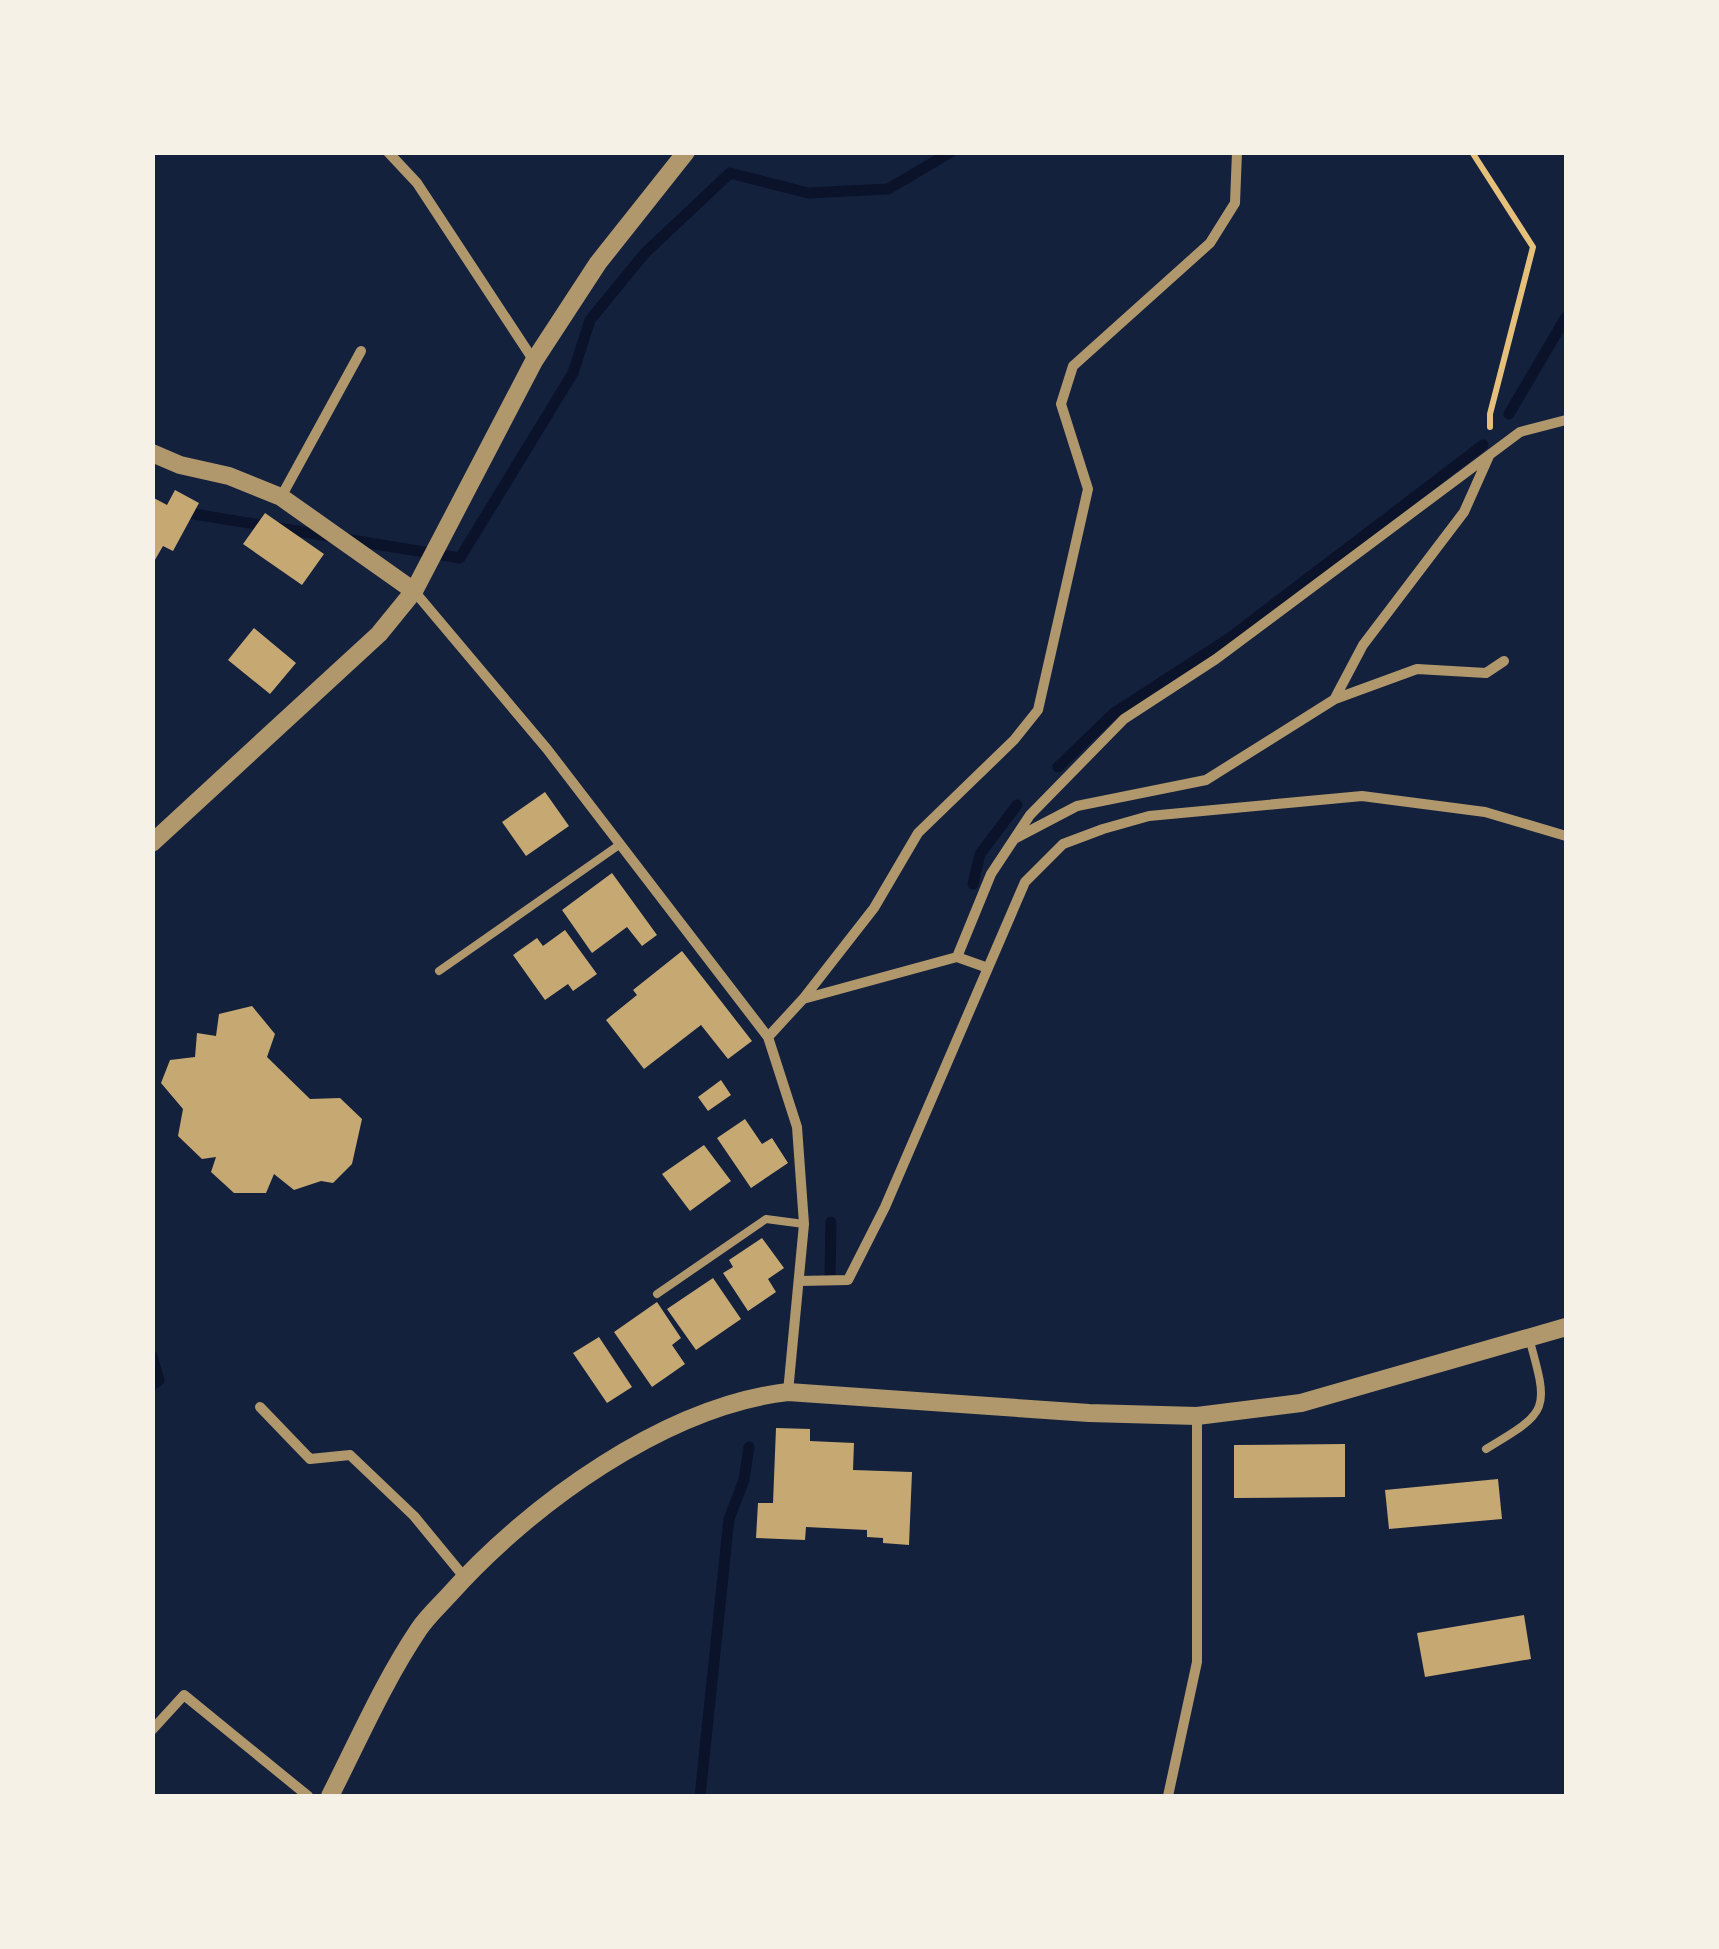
<svg xmlns="http://www.w3.org/2000/svg" width="1719" height="1949" font-family="'Source Sans 3',sans-serif">
<rect width="100%" height="100%" fill="#14213d"/>
<g fill="none" stroke-linecap="round" stroke-linejoin="round">
<path stroke="#0b132b" stroke-width="11" d="M 1509,414 L 1566,317
M 182,512 L 460,558 L 573,373 L 590,320 L 645,253 L 730,173 L 808,193 L 888,189 L 951,152
M 1058,767 L 1114,713 L 1231,637 L 1483,445
M 973,884 L 980,854 L 1017,805
M 830,1276 L 831,1222
M 152,1356 L 159,1380 L 152,1385
M 700,1796 L 729,1519 L 744,1480 L 749,1447"/>
</g>
<path fill="#c6a872" d="M 175,490 L 199,503 L 173,551 L 163,546 L 152,565 L 152,497 L 167,505 Z
M 265,513 L 324,554 L 302,585 L 243,544 Z
M 254,628 L 296,663 L 270,694 L 228,660 Z
M 545,792 L 569,826 L 526,856 L 502,822 Z
M 612,873 L 657,935 L 642,946 L 627,927 L 592,953 L 562,910 Z
M 565,930 L 597,974 L 573,991 L 568,984 L 545,1000 L 513,955 L 537,938 L 543,946 Z
M 682,951 L 752,1041 L 728,1059 L 701,1025 L 644,1069 L 606,1020 L 637,995 L 633,990 Z
M 252,1006 L 275,1034 L 267,1057 L 310,1099 L 340,1098 L 362,1119 L 352,1164 L 333,1183 L 321,1181 L 294,1190 L 274,1174 L 266,1193 L 234,1193 L 211,1172 L 216,1157 L 202,1159 L 178,1136 L 183,1109 L 161,1083 L 170,1060 L 195,1057 L 197,1033 L 216,1036 L 219,1014 Z
M 721,1080 L 731,1095 L 708,1111 L 698,1097 Z
M 745,1119 L 762,1144 L 772,1138 L 788,1163 L 751,1188 L 717,1138 Z
M 704,1145 L 731,1181 L 690,1211 L 662,1174 Z
M 762,1238 L 784,1268 L 768,1279 L 776,1292 L 748,1311 L 723,1273 L 733,1267 L 729,1260 Z
M 713,1278 L 741,1319 L 696,1350 L 667,1309 Z
M 657,1302 L 681,1338 L 672,1345 L 685,1364 L 652,1387 L 614,1332 Z
M 599,1337 L 632,1387 L 607,1403 L 573,1353 Z
M 776,1428 L 810,1429 L 810,1441 L 854,1443 L 853,1470 L 912,1472 L 909,1545 L 883,1543 L 883,1538 L 867,1537 L 867,1530 L 806,1527 L 805,1540 L 756,1538 L 758,1503 L 773,1503 Z
M 1345,1444 L 1345,1497 L 1234,1498 L 1234,1445 Z
M 1498,1479 L 1502,1519 L 1389,1529 L 1385,1490 Z
M 1524,1615 L 1531,1659 L 1425,1677 L 1417,1633 Z"/>
<g fill="none" stroke-linecap="round" stroke-linejoin="round">
<path stroke="#e5c07b" stroke-width="6" d="M 1472,152 L 1533,247 L 1490,414 L 1490,427"/>
<path stroke="#b1986c" stroke-width="8" d="M 439,971 L 619,845
M 657,1294 L 766,1219 L 804,1224
M 1486,1449 C 1550,1411 1549,1410 1529,1338"/>
<path stroke="#b1986c" stroke-width="10" d="M 388,152 L 417,183 L 534,361
M 281,497 L 361,351
M 414,591 L 547,749 L 768,1037 L 797,1127 L 804,1224 L 788,1392
M 1335,698 L 1363,645 L 1464,512 L 1489,456
M 1016,838 L 1077,806 L 1206,780 L 1335,699 L 1417,669 L 1486,673 L 1504,661
M 957,957 L 991,874 L 1030,815 L 1124,719 L 1216,659 L 1520,432 L 1566,420
M 803,999 L 957,957 L 988,968
M 768,1037 L 803,999 L 874,908 L 918,833 L 1014,740 L 1038,710 L 1088,489 L 1061,404 L 1073,366 L 1210,243 L 1235,203 L 1237,152
M 799,1281 L 848,1280 L 885,1207 L 1025,882 L 1063,844 L 1103,829 L 1149,816 L 1362,796 L 1485,812 L 1566,836
M 260,1407 L 310,1459 L 350,1455 L 414,1516 L 465,1578
M 152,1730 L 184,1695 L 308,1796
M 1168,1796 L 1197,1662 L 1197,1416"/>
<path stroke="#b1986c" stroke-width="18" d="M 152,453 L 180,465 L 229,476 L 281,497 L 414,591
M 152,843 L 379,634 L 414,591 L 534,361 L 598,263 L 686,152
M 330,1796 C 358,1741 384,1681 419,1629 C 427,1617 439,1606 449,1595 C 530,1504 666,1406 788,1392 L 1089,1413 L 1197,1416 L 1301,1403 L 1566,1327"/>
</g>
<rect width="1719" height="1949" fill="none" stroke="#f6f1e7" stroke-width="310"/>
</svg>
